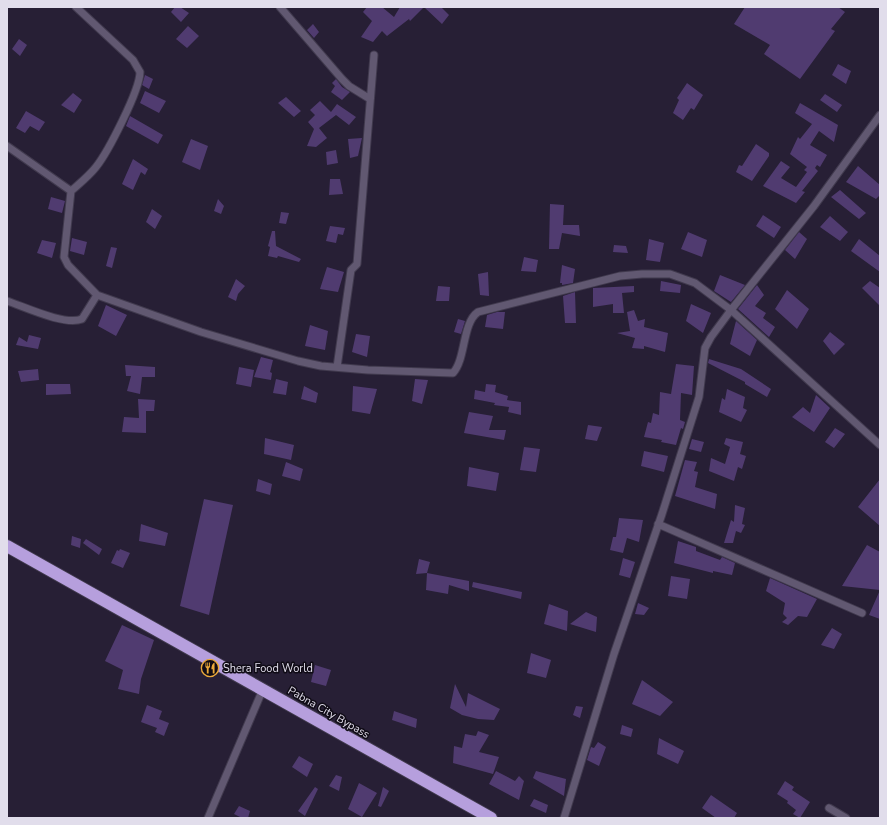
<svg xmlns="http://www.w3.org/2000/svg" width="887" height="825" font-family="'Nunito Sans',sans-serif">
<rect width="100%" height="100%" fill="#271f35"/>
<path fill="#503b70" d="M 175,7 L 180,7 L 189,13 L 181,22 L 171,12 Z
M 367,7 L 382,7 L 394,17 L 400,7 L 424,7 L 410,21 L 409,19 L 387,36 L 382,31 L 373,42 L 361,37 L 372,21 L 363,12 Z
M 424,7 L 441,7 L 449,15 L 442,24 Z
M 745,7 L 838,7 L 845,12 L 831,29 L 835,31 L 800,79 L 764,54 L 770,45 L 734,24 Z
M 313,24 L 319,32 L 314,38 L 307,30 Z
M 188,26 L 199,36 L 187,48 L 176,39 Z
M 19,39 L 27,45 L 20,56 L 12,49 Z
M 838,64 L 851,71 L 846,84 L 832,75 Z
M 145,75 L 153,79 L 149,89 L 142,85 Z
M 336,79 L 342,87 L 350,92 L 342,100 L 331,92 L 335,86 L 332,83 Z
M 687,83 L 703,95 L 694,110 L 691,108 L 683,120 L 673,113 L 679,100 L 677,98 Z
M 145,91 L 166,101 L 159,113 L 140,103 Z
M 73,93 L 82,100 L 74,113 L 61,105 Z
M 825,94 L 842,105 L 837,112 L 820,100 Z
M 286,97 L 301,111 L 294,117 L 278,103 Z
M 320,101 L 331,112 L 337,104 L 356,117 L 349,125 L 336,115 L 319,128 L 327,138 L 316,147 L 307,146 L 314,129 L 308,122 L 315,115 L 310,110 Z
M 800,103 L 838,125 L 834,142 L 819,131 L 810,145 L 827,155 L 820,167 L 817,165 L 815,168 L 818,171 L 802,191 L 805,192 L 796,203 L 763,186 L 781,161 L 790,167 L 781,178 L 796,187 L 807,172 L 804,170 L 807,167 L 790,154 L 798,137 L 800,139 L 812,124 L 795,113 Z
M 26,111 L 45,122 L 39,131 L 30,126 L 25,133 L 16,128 Z
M 130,116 L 163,135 L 158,144 L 126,126 Z
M 362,138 L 358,156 L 350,158 L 348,139 Z
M 191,139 L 208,146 L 200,170 L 182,162 Z
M 756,144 L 769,153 L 769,156 L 752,181 L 736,172 L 739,165 L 742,166 Z
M 336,150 L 338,163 L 327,165 L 326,152 Z
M 133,159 L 148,169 L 145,175 L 141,172 L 133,190 L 122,184 Z
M 858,166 L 880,185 L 880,195 L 876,199 L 846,182 Z
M 330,179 L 340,179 L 343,194 L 329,195 Z
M 840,190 L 866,213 L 859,219 L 831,197 Z
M 51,197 L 65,201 L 62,213 L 48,209 Z
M 218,199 L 224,206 L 221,214 L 214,211 Z
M 550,204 L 564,205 L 563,225 L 579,225 L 580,236 L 562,233 L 559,249 L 549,249 Z
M 152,209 L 162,216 L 155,229 L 146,222 Z
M 281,212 L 289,213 L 286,224 L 279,223 Z
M 763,215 L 781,227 L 774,238 L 756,226 Z
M 830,216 L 848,232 L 840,241 L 820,227 Z
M 330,226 L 345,228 L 343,235 L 338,234 L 336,243 L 326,241 Z
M 272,231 L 275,231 L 276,246 L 301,259 L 299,262 L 278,256 L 277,258 L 268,256 L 270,247 L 268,246 Z
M 688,232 L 707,240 L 702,257 L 681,249 Z
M 799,232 L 807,239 L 795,259 L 785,250 Z
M 72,238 L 87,242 L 84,255 L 70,251 Z
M 649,239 L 664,243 L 660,262 L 646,260 Z
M 859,239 L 880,256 L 880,272 L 851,251 Z
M 42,240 L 56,243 L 52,258 L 37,253 Z
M 614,245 L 626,246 L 628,253 L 613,252 Z
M 111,247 L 117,248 L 112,268 L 106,266 Z
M 524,257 L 538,260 L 536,272 L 521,271 Z
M 562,265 L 575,269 L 573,283 L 562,285 L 562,283 L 560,283 Z
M 327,267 L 344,272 L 338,292 L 320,289 Z
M 488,272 L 489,296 L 480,295 L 478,274 Z
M 720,275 L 745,285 L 731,302 L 714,291 Z
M 236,279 L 245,286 L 238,294 L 236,301 L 228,297 Z
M 661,281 L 681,285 L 680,293 L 660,291 Z
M 870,281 L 880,288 L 880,306 L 862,288 Z
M 757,285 L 764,295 L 755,306 L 766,313 L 763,318 L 775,327 L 769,337 L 738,309 Z
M 438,286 L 450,287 L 449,301 L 436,301 Z
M 634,286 L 634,292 L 622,293 L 624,313 L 613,313 L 613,304 L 593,307 L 593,288 Z
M 787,290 L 809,309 L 797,329 L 775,309 Z
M 575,292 L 576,323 L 565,323 L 563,296 Z
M 691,304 L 711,313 L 703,333 L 686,321 Z
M 106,305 L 127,315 L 116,336 L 98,326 Z
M 634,310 L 638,321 L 645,319 L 644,327 L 668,333 L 665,352 L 644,346 L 644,349 L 632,348 L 635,338 L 617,333 L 630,331 L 627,312 Z
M 497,312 L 505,312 L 503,329 L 485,327 L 487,315 Z
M 458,319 L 465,321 L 461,334 L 454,332 Z
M 736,321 L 757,340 L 750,356 L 730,344 Z
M 310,325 L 328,331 L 325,350 L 305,346 Z
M 830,332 L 845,344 L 834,355 L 823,341 Z
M 356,334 L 370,336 L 367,357 L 352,352 Z
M 29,335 L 41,338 L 38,349 L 16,345 L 19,337 L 27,342 Z
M 261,357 L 273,360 L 270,372 L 272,373 L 271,380 L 254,377 Z
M 709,359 L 741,369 L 771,389 L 767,397 L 745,384 L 745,382 L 708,363 Z
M 676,364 L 694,366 L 692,395 L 681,393 L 680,420 L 685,422 L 683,429 L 681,428 L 676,445 L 661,442 L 662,440 L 644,437 L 648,422 L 651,423 L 653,413 L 659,415 L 660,392 L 671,394 Z
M 125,365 L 155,367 L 155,377 L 142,377 L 140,394 L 127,391 L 131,376 L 126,376 Z
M 239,367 L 254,370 L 251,387 L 236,384 Z
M 38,369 L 39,380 L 21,382 L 18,371 Z
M 276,379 L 288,382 L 286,395 L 273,393 Z
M 415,379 L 428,380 L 422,404 L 412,401 Z
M 46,384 L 70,384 L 71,394 L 46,395 Z
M 486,384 L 496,385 L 495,392 L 508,396 L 507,400 L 521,402 L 521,415 L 508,412 L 509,407 L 494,405 L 495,403 L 474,399 L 475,390 L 485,392 Z
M 304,386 L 318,393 L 316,403 L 301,399 Z
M 353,386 L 377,389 L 370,414 L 352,411 Z
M 727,389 L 745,397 L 743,408 L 747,410 L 741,422 L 719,412 L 722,398 L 725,400 Z
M 816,395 L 830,408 L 814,432 L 792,417 L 803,407 L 810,413 Z
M 138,399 L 155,400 L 154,411 L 146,411 L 146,433 L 122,432 L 124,417 L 139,418 Z
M 469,412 L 493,416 L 489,430 L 506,430 L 504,440 L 464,433 Z
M 588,425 L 602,427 L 597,441 L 585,439 Z
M 835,428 L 845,434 L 834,448 L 825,442 Z
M 265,438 L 294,445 L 291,460 L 264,454 Z
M 726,438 L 743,442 L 740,454 L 746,456 L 742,469 L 738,467 L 734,481 L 709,471 L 711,458 L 725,464 L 730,447 L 724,444 Z
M 692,439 L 704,442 L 701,452 L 689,449 Z
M 524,447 L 540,449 L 536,472 L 520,470 Z
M 644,451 L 668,456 L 664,472 L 641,466 Z
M 685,460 L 697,462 L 694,471 L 698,472 L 695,487 L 717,494 L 715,509 L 675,496 Z
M 286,462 L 303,469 L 300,481 L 282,476 Z
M 469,467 L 499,473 L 496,491 L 467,486 Z
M 258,479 L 272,484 L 270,495 L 256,491 Z
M 880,479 L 880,526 L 858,507 Z
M 204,499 L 233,505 L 209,615 L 180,606 Z
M 735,505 L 745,508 L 742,524 L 745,525 L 741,533 L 736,531 L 733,543 L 724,543 L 731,520 L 734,522 Z
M 619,518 L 643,520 L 639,542 L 627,538 L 623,553 L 610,550 L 613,537 L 616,537 Z
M 141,524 L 168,533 L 165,546 L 139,541 Z
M 72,536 L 81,539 L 80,548 L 71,545 Z
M 86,539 L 102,549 L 99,555 L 83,543 Z
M 678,541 L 696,547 L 696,551 L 720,560 L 722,557 L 735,563 L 732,575 L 713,571 L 713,573 L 674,563 Z
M 867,545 L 880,552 L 880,619 L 869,615 L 880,590 L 842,586 Z
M 120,549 L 130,553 L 123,568 L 111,563 L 117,550 L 119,551 Z
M 623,558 L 635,562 L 630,578 L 619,575 Z
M 419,559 L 430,562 L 427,573 L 416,574 Z
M 427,573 L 469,581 L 469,591 L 449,585 L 448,594 L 426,590 Z
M 671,576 L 690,579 L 687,599 L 668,596 Z
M 770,578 L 817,599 L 807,617 L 798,616 L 788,625 L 782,622 L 787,618 L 783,614 L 785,603 L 766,591 Z
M 473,582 L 522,592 L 521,599 L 472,587 Z
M 638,603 L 649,608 L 644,615 L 635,614 Z
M 549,604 L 568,611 L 567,631 L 544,624 Z
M 586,612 L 597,617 L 596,632 L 570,624 Z
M 122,625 L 154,640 L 141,679 L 139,694 L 118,689 L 123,670 L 105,661 Z
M 832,628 L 842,634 L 834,649 L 821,645 Z
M 531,653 L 551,660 L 546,678 L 527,673 Z
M 315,665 L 331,670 L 326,686 L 311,682 Z
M 642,680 L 673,702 L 660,716 L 632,704 Z
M 455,684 L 466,707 L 468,693 L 500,709 L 494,720 L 478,719 L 462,715 L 450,708 Z
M 147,705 L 162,711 L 159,719 L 169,723 L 164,736 L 155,732 L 157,728 L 141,722 Z
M 576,706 L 583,707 L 580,718 L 573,715 Z
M 394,711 L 417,719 L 416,728 L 392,720 Z
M 622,725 L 633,729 L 631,737 L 620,734 Z
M 478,731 L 489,735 L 479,752 L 499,757 L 493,774 L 453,763 L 454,746 L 462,748 L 465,734 L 476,736 Z
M 659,738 L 684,751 L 678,764 L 657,754 Z
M 598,742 L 606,747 L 599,766 L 587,760 L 591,747 L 594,748 Z
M 299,756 L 313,764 L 307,777 L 292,767 Z
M 496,771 L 515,781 L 519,776 L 524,781 L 519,800 L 489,784 Z
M 536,771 L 566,779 L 564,796 L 533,778 Z
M 336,775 L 342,777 L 339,791 L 329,786 Z
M 785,781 L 794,787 L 792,790 L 810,802 L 800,818 L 793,814 L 796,810 L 787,803 L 788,801 L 777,794 Z
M 359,783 L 377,793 L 362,817 L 348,809 Z
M 315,787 L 318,789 L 305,816 L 298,811 Z
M 383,787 L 389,791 L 381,807 L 378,806 Z
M 711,795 L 737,813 L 734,818 L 716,818 L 702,808 Z
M 534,799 L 548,805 L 546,813 L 530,806 Z
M 239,806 L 250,811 L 248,818 L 242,818 L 234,814 Z"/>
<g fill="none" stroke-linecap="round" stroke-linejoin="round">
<defs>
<path id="street" d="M 76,7 L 133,60 L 140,72 C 140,90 108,152 96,167 C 89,176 80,183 71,191 L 64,257 L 68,265 L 97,295 L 201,332 L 298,361 L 321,366 L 368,370 L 453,373 C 466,359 462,323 478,312 L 620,276 L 642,274 L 670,274 L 695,283 L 731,310 L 880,445
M 280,7 L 342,79 L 349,86 L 370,99
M 7,146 L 71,191
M 7,301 C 25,307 65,326 82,319 L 97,295
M 337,367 L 351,270 L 357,264 L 374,55
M 658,524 L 862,613
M 829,808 L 846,818
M 208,818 L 263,689
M 564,818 L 614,654 L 662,514 L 699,397 L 705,348 L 711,337 L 731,310 L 814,206 L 880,115"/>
<path id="highway" d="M 7,546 L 491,818"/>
</defs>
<use href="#street" stroke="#413a4e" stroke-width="9"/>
<use href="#highway" stroke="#413a4e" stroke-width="14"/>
<use href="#street" stroke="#615871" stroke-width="7"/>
<use href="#highway" stroke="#b69fdd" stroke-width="12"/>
</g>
<defs>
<symbol id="restaurant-ring" viewBox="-11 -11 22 22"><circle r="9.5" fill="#0f0b15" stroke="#eba93a" stroke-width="1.5"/><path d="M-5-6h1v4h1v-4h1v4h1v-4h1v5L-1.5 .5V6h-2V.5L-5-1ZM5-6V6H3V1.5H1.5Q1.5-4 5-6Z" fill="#eba93a"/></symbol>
</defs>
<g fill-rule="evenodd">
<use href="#restaurant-ring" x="200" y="658" width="20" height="20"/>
</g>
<g text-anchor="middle" stroke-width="3" stroke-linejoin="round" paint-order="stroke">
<g font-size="11" fill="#e1ddeb" stroke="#0f0b15" text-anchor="start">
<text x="223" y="672">Shera Food World</text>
</g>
<g font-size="11" fill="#e1ddeb" stroke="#0f0b15">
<text transform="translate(329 712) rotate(30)" y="4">Pabna City Bypass</text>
</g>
</g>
<rect width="887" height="825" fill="none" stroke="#e1ddeb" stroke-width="16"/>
</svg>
